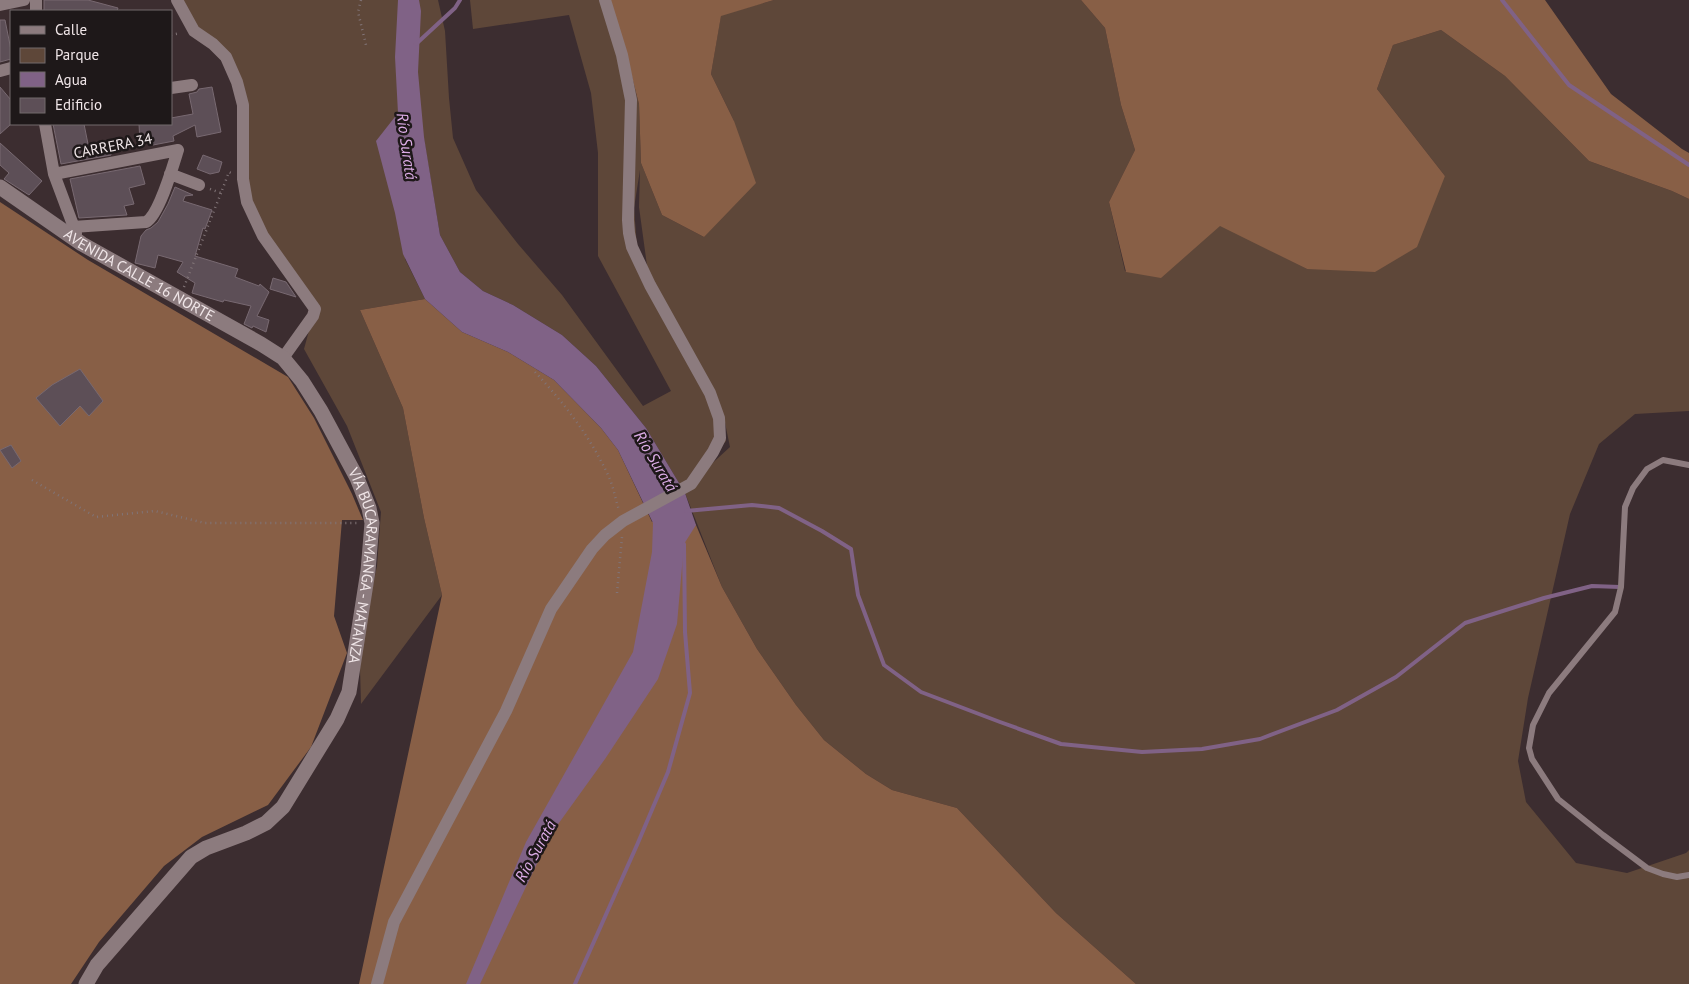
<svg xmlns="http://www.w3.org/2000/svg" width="1689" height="984" font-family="'PT Sans',sans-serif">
<rect width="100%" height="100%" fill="#3c2d30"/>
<path fill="#5e4739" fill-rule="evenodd" d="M 177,0 L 438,0 L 445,31 L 449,98 L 453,138 L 476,190 L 518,244 L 562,295 L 643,406 L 671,391 L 598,256 L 598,153 L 591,93 L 569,15 L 473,29 L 470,0 L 603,0 L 626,54 L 639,104 L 641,163 L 662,215 L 704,237 L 734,121 L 711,74 L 721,15 L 774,0 L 1081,0 L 1105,28 L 1121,105 L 1135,150 L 1109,202 L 1125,271 L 1160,277 L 1220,225 L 1307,269 L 1445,176 L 1377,89 L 1393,45 L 1441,30 L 1505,76 L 1589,161 L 1672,191 L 1689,199 L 1689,411 L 1635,414 L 1599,444 L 1570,514 L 1528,698 L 1518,761 L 1526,802 L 1576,863 L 1627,873 L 1686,853 L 1689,850 L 1689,984 L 1136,984 L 1056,913 L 957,808 L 892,790 L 866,774 L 824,740 L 796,705 L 757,649 L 722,587 L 685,493 L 646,428 L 596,366 L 562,335 L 513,305 L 483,291 L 460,272 L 440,235 L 424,139 L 405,259 L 425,299 L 360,310 L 403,408 L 424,518 L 442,595 L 361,704 L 360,668 L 368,609 L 377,566 L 381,512 L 347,426 L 304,349 L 313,316 L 246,201 L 240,80 L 194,31 ZM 640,170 L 639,207 L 649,280 L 637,247 L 634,208 ZM 723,413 L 730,447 L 694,480 L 726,441 L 720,415 Z"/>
<path fill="#885f46" d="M 603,0 L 774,0 L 721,16 L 711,74 L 734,121 L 756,183 L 704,237 L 662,215 L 641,163 L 639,104 L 626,54 Z
M 1081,0 L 1545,0 L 1611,94 L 1682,149 L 1689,153 L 1689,199 L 1672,191 L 1589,161 L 1505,76 L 1441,30 L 1393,45 L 1377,89 L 1445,176 L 1417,247 L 1375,272 L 1307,269 L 1220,226 L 1161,278 L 1126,272 L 1109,202 L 1135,150 L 1121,105 L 1105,28 Z
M 0,202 L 88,260 L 288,377 L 314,418 L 352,494 L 363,520 L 342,520 L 334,616 L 347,653 L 311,747 L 268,805 L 202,837 L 164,866 L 99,942 L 71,984 L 0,984 Z
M 425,299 L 462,332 L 508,352 L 554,380 L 601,428 L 618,450 L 652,522 L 686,511 L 696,525 L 722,587 L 757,649 L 796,705 L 824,740 L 866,774 L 892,790 L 957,808 L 1056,913 L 1136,984 L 359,984 L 442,595 L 424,518 L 403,408 L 360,310 Z"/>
<path fill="#806286" d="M 398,0 L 419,0 L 421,11 L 418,72 L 424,137 L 440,235 L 460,272 L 483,291 L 513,305 L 562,335 L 596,366 L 646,428 L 685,493 L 696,525 L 684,544 L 677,624 L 658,679 L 605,759 L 551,834 L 480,984 L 466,984 L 526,842 L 633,652 L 652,552 L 653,523 L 618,450 L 601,428 L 554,380 L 508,352 L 462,332 L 425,299 L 403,254 L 395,213 L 376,141 L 398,113 L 395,57 Z"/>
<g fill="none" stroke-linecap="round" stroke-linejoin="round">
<path stroke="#806286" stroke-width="4" d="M 1502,0 L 1569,85 L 1689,165
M 416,44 L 455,8 L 460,0
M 686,511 L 752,505 L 779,508 L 822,531 L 851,549 L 858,595 L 884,665 L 921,692 L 1000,722 L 1061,744 L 1142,752 L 1202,749 L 1260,739 L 1337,710 L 1396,677 L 1465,623 L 1544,598 L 1592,586 L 1620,587
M 575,984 L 637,845 L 668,772 L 690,693 L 685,632 L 684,544"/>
</g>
<path fill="#5d4f57" stroke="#786971" d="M 44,0 L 88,0 L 118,8 L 117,11 L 44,11 Z
M 0,20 L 5,20 L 11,50 L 11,59 L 0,62 Z
M 0,87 L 11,100 L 11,124 L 0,134 Z
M 212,87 L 221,132 L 197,137 L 195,125 L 173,136 L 174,141 L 153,145 L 152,136 L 140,143 L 139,124 L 171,124 L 171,118 L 193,114 L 189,94 L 197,92 L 199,89 Z
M 53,124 L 84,124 L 88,144 L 109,141 L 111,155 L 61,164 Z
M 0,143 L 42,181 L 29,195 L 4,179 L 9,173 L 0,165 Z
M 203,155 L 222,162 L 219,172 L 210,174 L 197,169 Z
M 140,166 L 145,184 L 129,188 L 134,204 L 124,206 L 127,215 L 79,218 L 70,179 Z
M 175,187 L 193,195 L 185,196 L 183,201 L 212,210 L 205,229 L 203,228 L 195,256 L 238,269 L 235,277 L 259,286 L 260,284 L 269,292 L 257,316 L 269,320 L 266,332 L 253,326 L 252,328 L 244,324 L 251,306 L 224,300 L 223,302 L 192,293 L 195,283 L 177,272 L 183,262 L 158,255 L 155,268 L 135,263 L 141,236 L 146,230 L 151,228 L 158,222 L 168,204 Z
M 273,278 L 286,282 L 296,297 L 270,289 Z
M 80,369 L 103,401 L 89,416 L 80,406 L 60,426 L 36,398 L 52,385 Z
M 11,445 L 21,461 L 12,468 L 0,450 Z"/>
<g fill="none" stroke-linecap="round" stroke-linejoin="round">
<path stroke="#817477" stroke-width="2.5" stroke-dasharray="1 4" stroke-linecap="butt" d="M 361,0 L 358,12 L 366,45
M 171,35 L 180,33
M 210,189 L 221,193 L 229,172 L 231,173
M 184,287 L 221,193
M 535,372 C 564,403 589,435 607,473 C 613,484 615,498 619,510
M 32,480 L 96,517 L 155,511 L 205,523 L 358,523
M 617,593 L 622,537"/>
<path stroke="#8c7b7e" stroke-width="6" d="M 1689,465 L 1663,460 L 1647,469 L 1633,488 L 1625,507 L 1621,587 L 1615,612 L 1549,693 L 1533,725 L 1529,748 L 1532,759 L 1558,799 L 1603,835 L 1647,868 L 1663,874 L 1677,877 L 1689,875"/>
<path stroke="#8c7b7e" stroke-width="12" d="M 36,0 L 36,11
M 177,0 L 194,31 L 213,44 L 226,57 L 237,82 L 243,105 L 243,179 L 247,202 L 263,236 L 315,309 L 313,316 L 283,358
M 0,5 L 24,0
M 0,71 L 11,68
M 171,88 L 192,85
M 45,124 L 54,174 L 76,233
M 54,174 L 178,150 C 173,166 159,215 146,222 L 73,227
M 170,174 L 199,185
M 377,984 L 394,922 L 506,711 L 551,609 L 592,549 L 605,535 L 623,521 L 691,484 L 713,452 L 720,438 L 719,418 L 710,393 L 650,285 L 632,247 L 629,233 L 628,220 L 631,100 L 622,55 L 605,0"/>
<path stroke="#8c7b7e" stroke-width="15" id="s1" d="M 0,187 L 82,244 L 261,344 L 283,358 L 302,381 L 321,411 L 357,478 L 369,508 L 372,523 L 368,571 L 349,692 L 337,719 L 283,807 L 266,823 L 246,833 L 206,848 L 191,857 L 97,965 L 86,984"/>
</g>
<g text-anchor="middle" stroke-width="5" stroke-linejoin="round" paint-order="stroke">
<g font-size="15" fill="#f0e6e8" stroke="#1e1819">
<text transform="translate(113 146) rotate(-11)" y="5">CARRERA 34</text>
<text dy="5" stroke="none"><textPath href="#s1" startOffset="165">AVENIDA CALLE 16 NORTE</textPath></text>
<text dy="5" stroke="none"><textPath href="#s1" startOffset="562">VÍA BUCARAMANGA - MATANZA</textPath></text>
</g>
<g font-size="16" font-style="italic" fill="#ddade7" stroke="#1e1819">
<text transform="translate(407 146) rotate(82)" y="6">Río Suratá</text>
<text transform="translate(656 461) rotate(59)" y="6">Río Suratá</text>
<text transform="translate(535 851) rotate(-61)" y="6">Río Suratá</text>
</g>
</g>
<rect x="10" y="10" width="162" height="115" fill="#1e1819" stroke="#726a6c"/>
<rect x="20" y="26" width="25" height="8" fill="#8c7b7e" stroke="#726a6c"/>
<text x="55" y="35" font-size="15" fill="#f0e6e8">Calle</text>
<rect x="20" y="48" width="25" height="15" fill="#5e4739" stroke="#726a6c"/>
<text x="55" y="60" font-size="15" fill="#f0e6e8">Parque</text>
<rect x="20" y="72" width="25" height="15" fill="#806286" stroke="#726a6c"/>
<text x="55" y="85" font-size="15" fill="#f0e6e8">Agua</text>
<rect x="20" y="98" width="25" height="15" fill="#5d4f57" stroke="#726a6c"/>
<text x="55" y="110" font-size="15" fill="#f0e6e8">Edificio</text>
</svg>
